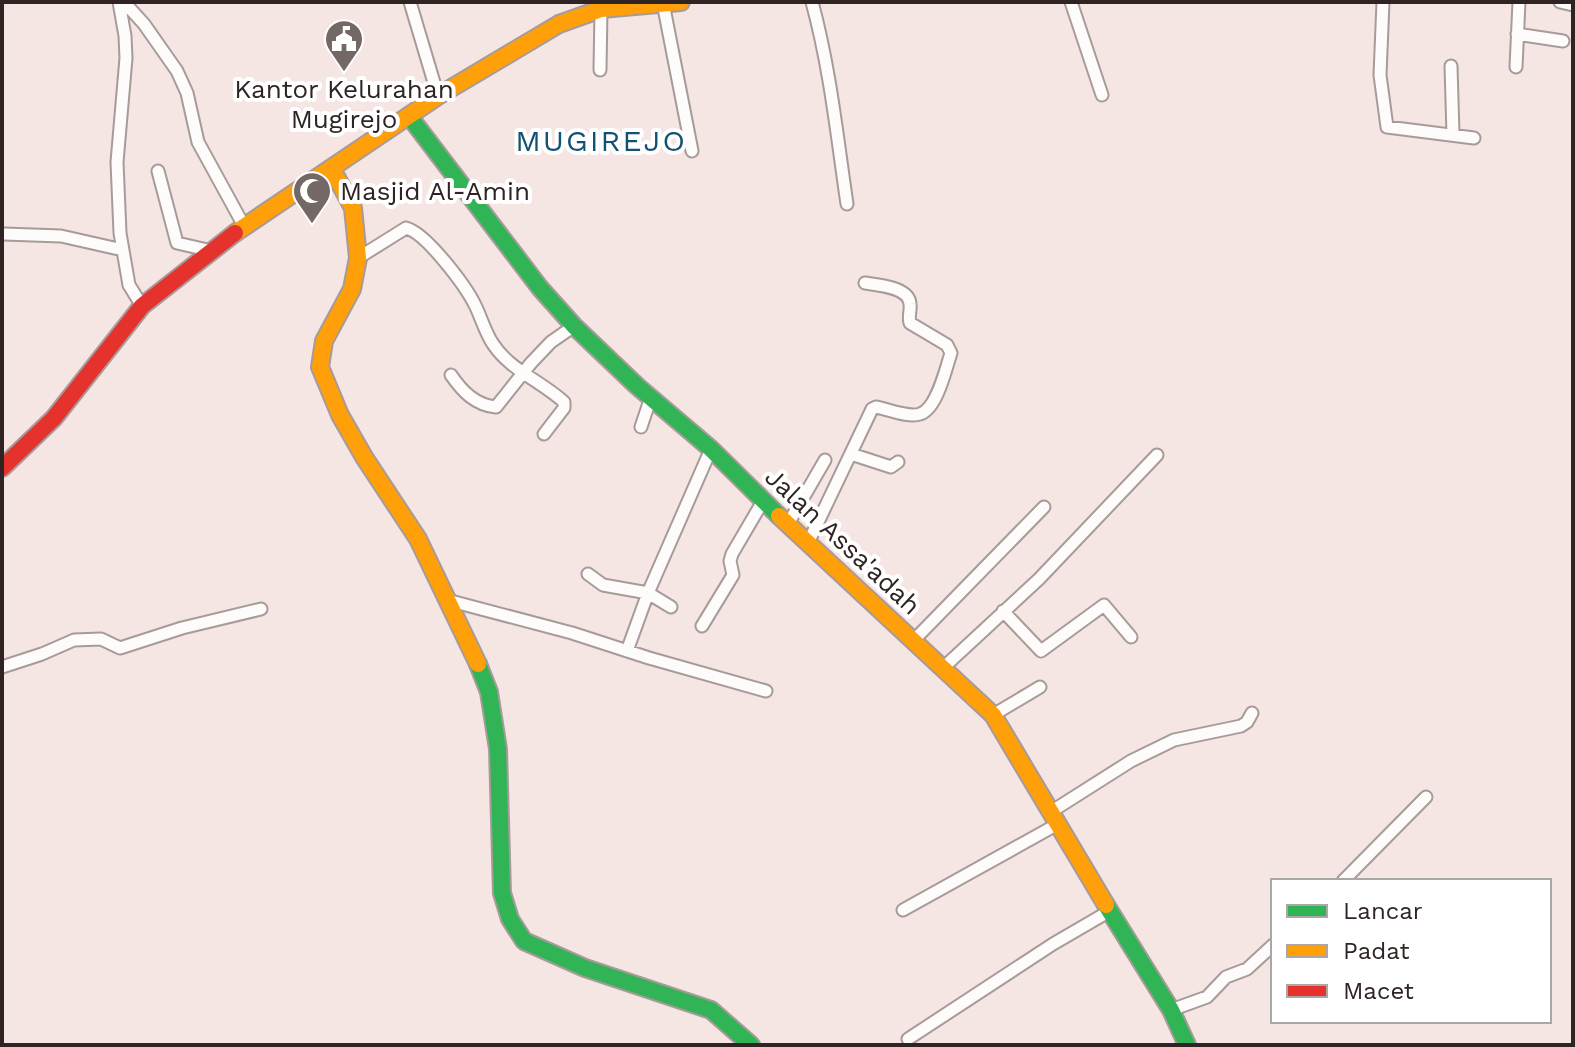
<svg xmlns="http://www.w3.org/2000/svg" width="1575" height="1047" font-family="'Work Sans',sans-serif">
<rect width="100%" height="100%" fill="#f5e5e3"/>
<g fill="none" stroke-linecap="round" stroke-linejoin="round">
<defs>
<path id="street" d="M 119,2 L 125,36 L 126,58 L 117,162 L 120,233 L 129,285 L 142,306
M 124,2 L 144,24 L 177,71 L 187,93 L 198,142 L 244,226
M 410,2 L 438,96
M 812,2 C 830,68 837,136 847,204
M 1071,2 L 1102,95
M 1383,2 L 1380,75 L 1387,127 L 1474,138
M 1560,2 L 1573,5
M 663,3 L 692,151
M 1517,34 L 1563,41
M 1451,66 L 1453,134
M 1516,67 L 1519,2
M 600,70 L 601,9
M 158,171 L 177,243 L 212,251
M 4,234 L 61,236 L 123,250
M 358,258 L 406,228 C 426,233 465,285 475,305 C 481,317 485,332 493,344 C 510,370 541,381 564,402 L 564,408 L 544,434
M 451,375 C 462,391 475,405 496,407 L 531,363 L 551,342 L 574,326
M 641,427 L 651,397
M 851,454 L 891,467 L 898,462
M 788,524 L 825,460
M 808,543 L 872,409 L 876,407 C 888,409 908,418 920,414 C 937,409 946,368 951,353 L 947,345 L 910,323 C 908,316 911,311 910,304 C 909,287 878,285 865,283
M 588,574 L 603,585 L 648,593 L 627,651
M 447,600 L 572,633 L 649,658 L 766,691
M 671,607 L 648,593 L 711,449
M 1003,611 L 1041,651 L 1104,605 L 1131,637
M 702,626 L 733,575 L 730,561 L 732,554 L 763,501
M 915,639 L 1044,507
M 2,667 L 42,654 L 74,640 L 101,639 L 120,648 L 182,628 L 261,609
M 944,667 L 1039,579 L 1157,455
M 993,715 L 1040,687
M 1049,813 L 1131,761 L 1174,740 L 1241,726 L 1247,722 L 1252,713
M 1343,881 L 1426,797
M 903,910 L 1056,825
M 1171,1010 L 1207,997 L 1226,977 L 1247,969 L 1273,945
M 908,1039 L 1053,944 L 1108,912"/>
<path id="fast" d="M 409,116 L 540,288 L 574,326 L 637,386 L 711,449 L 779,516
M 478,664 L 489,692 L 498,749 L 502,893 L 510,919 L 524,941 L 585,968 L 711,1010 L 751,1045
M 1106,905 L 1171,1010 L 1187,1045"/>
<path id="slow" d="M 332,169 L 353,208 L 358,258 L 352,289 L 324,341 L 320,367 L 340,415 L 364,457 L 418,539 L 478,664
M 235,233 L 438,96 L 559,24 L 601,9 L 681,2
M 779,516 L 993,715 L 1106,905"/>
<path id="jam" d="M 2,468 L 54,418 L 142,306 L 235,233"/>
</defs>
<use href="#street" stroke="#a79b99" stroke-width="15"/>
<use href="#fast" stroke="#a79b99" stroke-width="20"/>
<use href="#slow" stroke="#a79b99" stroke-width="20"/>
<use href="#jam" stroke="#a79b99" stroke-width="20"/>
<use href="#street" stroke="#fefbfb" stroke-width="11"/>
<use href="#fast" stroke="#30b455" stroke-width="16"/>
<use href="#slow" stroke="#ff9f0a" stroke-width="16"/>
<use href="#jam" stroke="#e5322d" stroke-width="16"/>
</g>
<defs>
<symbol id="civic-pin" viewBox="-11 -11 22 30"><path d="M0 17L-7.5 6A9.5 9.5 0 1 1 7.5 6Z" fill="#746866" stroke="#fff"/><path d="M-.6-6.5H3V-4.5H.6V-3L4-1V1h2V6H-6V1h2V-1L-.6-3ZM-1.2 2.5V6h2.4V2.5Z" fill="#fff"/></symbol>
<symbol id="mosque-pin" viewBox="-11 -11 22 30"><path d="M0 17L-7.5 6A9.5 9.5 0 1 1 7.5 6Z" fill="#746866" stroke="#fff"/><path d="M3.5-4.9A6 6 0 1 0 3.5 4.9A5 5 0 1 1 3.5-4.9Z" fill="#fff"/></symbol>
</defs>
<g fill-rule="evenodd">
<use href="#civic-pin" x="322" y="17" width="44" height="60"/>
<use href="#mosque-pin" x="290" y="169" width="44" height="60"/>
</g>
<g text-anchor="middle" stroke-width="8" stroke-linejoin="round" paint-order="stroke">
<g font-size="26" fill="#2f2423" stroke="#fff">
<text x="344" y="98">Kantor Kelurahan<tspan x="344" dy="30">Mugirejo</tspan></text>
<text x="340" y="200" text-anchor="start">Masjid Al-Amin</text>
</g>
<g font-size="26" fill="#2f2423" stroke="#fff">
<text transform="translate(843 541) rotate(43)" y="9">Jalan Assa'adah</text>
</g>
<g font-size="30" letter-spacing="2" fill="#135171" stroke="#fff">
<text x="601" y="151">MUGIREJO</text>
</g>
</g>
<rect width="1575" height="1047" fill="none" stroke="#2f2423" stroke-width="8"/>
<rect x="1271" y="879" width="280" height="144" fill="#ffffff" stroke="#aca7a7" stroke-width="2"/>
<rect x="1287" y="905" width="40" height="12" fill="#30b455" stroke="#aca7a7" stroke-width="2"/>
<text x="1343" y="919" font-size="24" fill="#2f2423">Lancar</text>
<rect x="1287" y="945" width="40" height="12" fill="#ff9f0a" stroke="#aca7a7" stroke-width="2"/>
<text x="1343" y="959" font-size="24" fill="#2f2423">Padat</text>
<rect x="1287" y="985" width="40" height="12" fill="#e5322d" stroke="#aca7a7" stroke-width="2"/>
<text x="1343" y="999" font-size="24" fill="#2f2423">Macet</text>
</svg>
